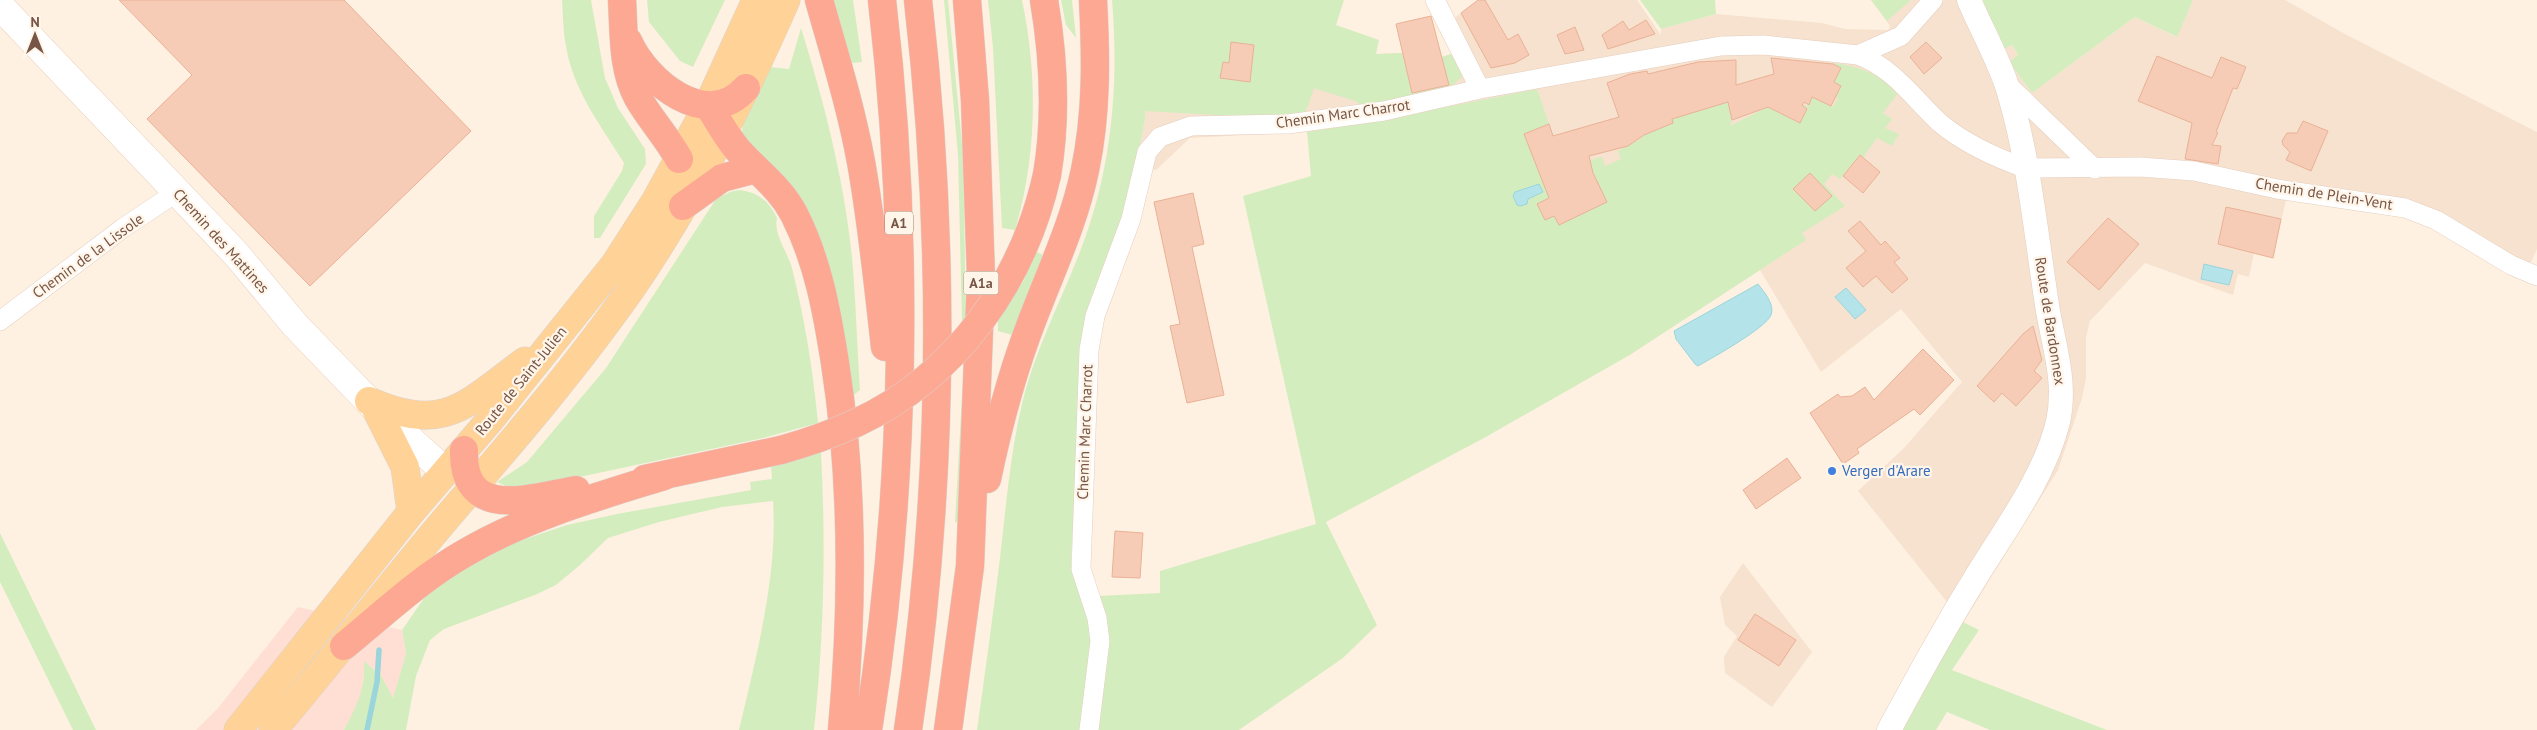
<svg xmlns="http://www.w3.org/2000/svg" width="2537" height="730" font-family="'PT Sans',sans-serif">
<rect width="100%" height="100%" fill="#fef1e1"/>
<path fill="#f6e2cf" d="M 1478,0 L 1637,0 L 1661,35 L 1661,29 L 1716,14 L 1822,23 L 1845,29 L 1888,30 L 1890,26 L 1871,0 L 1983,0 L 2002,50 L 2012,45 L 2018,55 L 2009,62 L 2032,93 L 2135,17 L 2176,37 L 2193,0 L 2285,0 L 2343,33 L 2537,132 L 2537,249 L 2530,264 L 2436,220 L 2288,191 L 2273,258 L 2254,253 L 2249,277 L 2238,274 L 2233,295 L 2145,263 L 2090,321 L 2086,337 L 2086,378 L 2082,398 L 2058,470 L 1963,622 L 1858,491 L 1904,448 L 1962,382 L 1901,309 L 1821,372 L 1760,270 L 1628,356 L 1380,120 L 1307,132 L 1190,138 L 1156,170 L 1136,168 L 1146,114 L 1142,111 L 1314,88 L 1375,54 L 1402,53 L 1442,57 L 1454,53 L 1448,23 Z
M 1743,563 L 1812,652 L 1772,707 L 1725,673 L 1724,657 L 1737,636 L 1725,625 L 1720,597 Z"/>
<path fill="#ffded4" d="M 298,607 L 402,630 L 406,654 L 393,699 L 382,677 L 365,662 L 361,699 L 344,730 L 196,730 L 218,708 Z"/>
<path fill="#d4edbf" d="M 562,0 L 591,0 L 605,78 L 618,108 L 645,149 L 646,164 L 600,238 L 594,238 L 594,216 L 622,171 L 624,163 C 601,126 573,90 566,46 C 563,31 563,15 562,0 Z
M 647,0 L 725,0 L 693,67 L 680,61 L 649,22 Z
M 832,0 L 853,0 L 862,62 L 852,63 Z
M 944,0 L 948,0 L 963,154 L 966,317 L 962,321 L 958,155 Z
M 988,0 L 1022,0 C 1038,76 1037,156 1015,230 L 1002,228 L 993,48 Z
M 1061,0 L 1072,0 L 1076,38 L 1066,25 Z
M 1112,0 L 1344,0 L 1336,25 L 1379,40 L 1376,54 L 1402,53 L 1412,93 L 1449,85 L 1442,57 L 1454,53 L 1462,77 L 1447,90 L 1357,108 L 1358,102 L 1314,88 L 1305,114 L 1272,118 L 1143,111 L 1146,114 L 1136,168 L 1123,215 L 1084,327 L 1071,560 C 1074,585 1089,605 1091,630 C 1094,663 1085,698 1081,730 L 977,730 C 985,673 993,615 1000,558 C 1006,507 1010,454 1022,404 C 1035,350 1061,301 1081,249 C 1112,169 1119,84 1112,0 Z
M 1640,0 L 1715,0 L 1716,14 L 1661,29 Z
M 1871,0 L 1911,0 L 1887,21 Z
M 1983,0 L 2193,0 L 2177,37 L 2135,17 L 2032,93 L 2009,62 L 2018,55 L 2012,45 L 2002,50 Z
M 801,28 C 824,102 844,179 852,257 C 856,302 857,346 860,390 L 848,400 L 838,321 L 742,132 L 743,125 L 769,67 L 789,69 Z
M 1832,63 C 1860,66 1877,73 1898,93 L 1883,113 L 1892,119 L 1885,128 L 1899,134 L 1892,146 L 1877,138 L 1863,157 L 1859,155 L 1840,179 L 1832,174 L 1824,184 L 1845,206 L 1802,233 L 1806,240 L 1628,356 L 1484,438 L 1326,522 L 1377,625 L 1343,658 L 1239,730 L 1096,730 L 1097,596 L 1160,593 L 1160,571 L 1316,524 L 1243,196 L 1311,176 L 1307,132 L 1380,120 L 1537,89 L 1558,150 L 1590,160 L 1602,157 L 1605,166 L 1621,159 L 1618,151 L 1639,140 L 1646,134 L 1673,123 L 1672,118 L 1728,102 L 1732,120 L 1730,126 L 1789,96 L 1808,107 L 1812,97 L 1833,107 L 1838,98 L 1835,97 L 1834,82 L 1841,68 Z
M 739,190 C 758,192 769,201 777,218 C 773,233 788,253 792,268 C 805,320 813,370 818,423 L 763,438 L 556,482 L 512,489 L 497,482 L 527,462 L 606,368 L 716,199 L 730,192 Z
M 1037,252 L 1047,257 L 1016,336 L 998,331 L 998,319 L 1024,280 Z
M 964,360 L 969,360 L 960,523 L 955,522 Z
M 821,452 C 826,545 824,638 814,730 L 739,730 C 756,657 778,576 773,501 L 722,507 L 659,522 L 608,538 L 580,565 L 556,585 L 535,595 L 444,629 L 430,640 L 416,676 L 406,730 L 344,730 C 357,705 365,691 364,661 L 382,677 L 393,698 L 406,654 L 402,630 L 434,584 L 516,542 L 567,525 L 617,514 L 751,490 L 750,482 L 772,479 L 771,466 Z
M 0,533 L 96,730 L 73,730 L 0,582 Z
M 1963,622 L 1979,630 L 1952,670 L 2107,730 L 1990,730 L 1947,712 L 1936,730 L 1903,730 L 1933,672 Z"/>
<path fill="#b4e4e9" stroke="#9ad5dc" d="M 1539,184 L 1543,192 L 1528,199 L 1527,204 L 1521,206 L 1517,205 L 1513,196 L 1515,192 Z
M 2204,264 L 2233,271 L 2229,285 L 2201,279 Z
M 1758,284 C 1764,292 1775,304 1771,315 C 1766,328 1712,358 1698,366 L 1695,364 L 1676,339 L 1674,331 Z
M 1846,288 L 1866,310 L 1855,319 L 1835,297 Z"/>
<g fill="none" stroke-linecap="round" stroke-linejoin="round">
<path stroke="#9ad5dc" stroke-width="5.5" d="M 367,730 L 377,682 L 379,650"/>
</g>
<path fill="#f6ccb6" stroke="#eab196" d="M 119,0 L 344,0 L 471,131 L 310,286 L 147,119 L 192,75 Z
M 1478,0 L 1485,0 L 1508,40 L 1518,34 L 1529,55 L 1515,63 L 1491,68 L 1461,13 Z
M 1431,16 L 1449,85 L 1412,93 L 1396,24 Z
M 1646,20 L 1655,34 L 1608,49 L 1602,35 L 1623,21 L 1629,30 Z
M 1575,27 L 1584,50 L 1565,54 L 1557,35 Z
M 1231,42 L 1254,45 L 1250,82 L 1220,78 L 1223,62 L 1229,63 Z
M 1926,42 L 1942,58 L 1924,74 L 1910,57 Z
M 2157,56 L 2212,78 L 2221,57 L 2246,67 L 2237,89 L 2233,88 L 2216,132 L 2218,133 L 2212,145 L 2221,146 L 2218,164 L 2185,159 L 2192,123 L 2138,101 Z
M 1771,58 L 1833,64 L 1841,68 L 1834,82 L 1841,86 L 1831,106 L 1812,97 L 1809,105 L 1804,102 L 1802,105 L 1807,109 L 1800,123 L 1768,107 L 1732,120 L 1728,102 L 1672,119 L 1673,123 L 1644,135 L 1628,146 L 1589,156 L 1593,173 L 1607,202 L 1559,225 L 1554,216 L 1545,220 L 1537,204 L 1549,198 L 1524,134 L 1549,124 L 1553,136 L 1619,117 L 1607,83 L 1630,74 L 1647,71 L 1648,74 L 1698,62 L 1736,60 L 1736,85 L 1774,74 Z
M 2303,121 L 2328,131 L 2311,171 L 2286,160 L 2290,152 L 2283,145 L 2282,141 L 2287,133 L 2297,133 Z
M 1860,155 L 1880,172 L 1863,193 L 1843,176 Z
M 1810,173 L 1832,196 L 1815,211 L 1793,189 Z
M 1193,193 L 1204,244 L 1192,247 L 1224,395 L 1187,403 L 1170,326 L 1180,324 L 1154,202 Z
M 2226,207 L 2281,219 L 2273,258 L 2218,244 Z
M 2108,218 L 2139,244 L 2099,290 L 2067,262 Z
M 1860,221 L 1881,245 L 1885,241 L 1900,258 L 1894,262 L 1908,279 L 1892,293 L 1876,276 L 1863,287 L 1846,268 L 1866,251 L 1848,231 Z
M 2033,326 L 2042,360 L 2034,371 L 2042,378 L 2016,406 L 2002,393 L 1994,402 L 1977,386 L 2023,334 Z
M 1923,349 L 1954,380 L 1920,415 L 1914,409 L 1857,449 L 1859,453 L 1843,464 L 1810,413 L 1838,394 L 1840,397 L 1852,396 L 1865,387 L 1874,400 Z
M 1787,458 L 1801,478 L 1756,509 L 1743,490 Z
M 1115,531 L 1143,533 L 1140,578 L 1112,577 Z
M 1755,614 L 1796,640 L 1779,666 L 1738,640 Z"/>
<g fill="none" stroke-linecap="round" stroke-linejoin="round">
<defs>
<path id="minor" d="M 1435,0 L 1480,89
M 1858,55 C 1894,68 1913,98 1940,123 C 1965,144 1994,157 2025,168 L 2140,167 L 2194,171 L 2277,189 L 2405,208 L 2436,220 L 2511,265 L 2537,276
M 2006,83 L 2095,169
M 0,321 L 123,228 L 177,192
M 1089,730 L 1100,641 L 1097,618 L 1081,569 L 1089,350 L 1095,316 L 1131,219 L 1147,152 L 1160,137 L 1191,126 L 1288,124 L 1384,111 L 1480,89 L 1721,46 L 1764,45 L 1858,55 L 1901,36 L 1933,0"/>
<path id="tertiary" d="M 1889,730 C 1916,680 1943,630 1973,582 C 2003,532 2044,479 2058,422 C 2067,381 2053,344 2047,305 C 2036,234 2028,150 2006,83 C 1996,55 1981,28 1969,0"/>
<path id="secondary" d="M 0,6 L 237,255 L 295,325 L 376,409 L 446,472"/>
<path id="primary" d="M 369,401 C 445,434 465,405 525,361
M 376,409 L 405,467 L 411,512
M 238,730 L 411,512 L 490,420 L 615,264 L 656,200 L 708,105 L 756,0
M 273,730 C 335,657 393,580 456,507 C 517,436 577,366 631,289 C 693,199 742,100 786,0"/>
<path id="motorway" d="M 622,0 C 624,32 622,69 638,98 C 650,119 667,137 679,159
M 819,0 C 834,53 851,107 861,162 C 872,223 878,285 885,347
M 1044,0 C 1054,59 1057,116 1047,175
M 628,41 C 646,82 707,132 746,88
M 708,105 C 717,119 726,136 737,149 C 757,172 780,187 794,214 C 818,261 827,312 835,363 C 854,484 853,608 842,730
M 683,206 L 722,178 L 756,169
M 464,450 C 462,522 530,498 576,490
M 645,479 L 781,450
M 987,479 C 997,431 1009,384 1026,337 C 1046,281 1073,228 1085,170 C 1097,113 1096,57 1093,0
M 344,646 C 383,614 421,578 465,553 C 526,517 596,497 664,476
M 868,730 C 906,493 910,239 882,0
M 908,730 C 944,488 946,243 918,0
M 948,730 L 970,566 L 981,278 L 975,100 L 967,0"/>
</defs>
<use href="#minor" stroke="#e5cebf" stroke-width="20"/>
<use href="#tertiary" stroke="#e5cebf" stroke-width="25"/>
<use href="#secondary" stroke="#eacfbc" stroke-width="29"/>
<use href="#primary" stroke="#dcd3cf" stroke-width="29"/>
<use href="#motorway" stroke="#dcd3cf" stroke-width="29"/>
<use href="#minor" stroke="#fff" stroke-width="19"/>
<use href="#tertiary" stroke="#fff" stroke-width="24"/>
<use href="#secondary" stroke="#fff" stroke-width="28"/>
<use href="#primary" stroke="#ffd297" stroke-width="28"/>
<use href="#motorway" stroke="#fda893" stroke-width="28"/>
<defs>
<path id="motorway-bridge" d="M 781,450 C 806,443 832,434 856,423 C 957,376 1023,281 1047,175"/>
</defs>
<use href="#motorway-bridge" stroke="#dcd3cf" stroke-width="29" stroke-linecap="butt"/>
<use href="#motorway-bridge" stroke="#fda893" stroke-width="28"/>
</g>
<circle fill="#3f7fe0" stroke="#fff5e9" stroke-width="2" cx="1832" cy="471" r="5"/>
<g text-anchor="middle" stroke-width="4.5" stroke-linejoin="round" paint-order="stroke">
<g fill="#fff5e9" stroke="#a08577" stroke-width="1">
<rect x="885" y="211.5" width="28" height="23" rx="4"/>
<rect x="963.5" y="271.5" width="35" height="23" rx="4"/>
</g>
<g font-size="14" font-weight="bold" fill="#775546">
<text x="899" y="228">A1</text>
<text x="981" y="288">A1a</text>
</g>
<g font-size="15" fill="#775546" stroke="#fff5e9">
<text transform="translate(1343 114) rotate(-8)" y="5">Chemin Marc Charrot</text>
<text transform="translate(2324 194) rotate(9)" y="5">Chemin de Plein-Vent</text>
<text transform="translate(221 241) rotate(48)" y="5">Chemin des Mattines</text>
<text transform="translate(88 256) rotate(-36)" y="5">Chemin de la Lissole</text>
<text transform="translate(2050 321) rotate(81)" y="5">Route de Bardonnex</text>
<text transform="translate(521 381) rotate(-51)" y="5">Route de Saint-Julien</text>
<text transform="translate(1085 432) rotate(-88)" y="5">Chemin Marc Charrot</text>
</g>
<g font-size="15" fill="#366cbe" stroke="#fff5e9" text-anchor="start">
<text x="1842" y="476">Verger d'Arare</text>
</g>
</g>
<g transform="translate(35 35)" stroke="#fff5e9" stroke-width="4" paint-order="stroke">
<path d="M0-4L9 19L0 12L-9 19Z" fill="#775546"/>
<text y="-8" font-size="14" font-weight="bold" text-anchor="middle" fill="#775546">N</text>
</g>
</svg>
